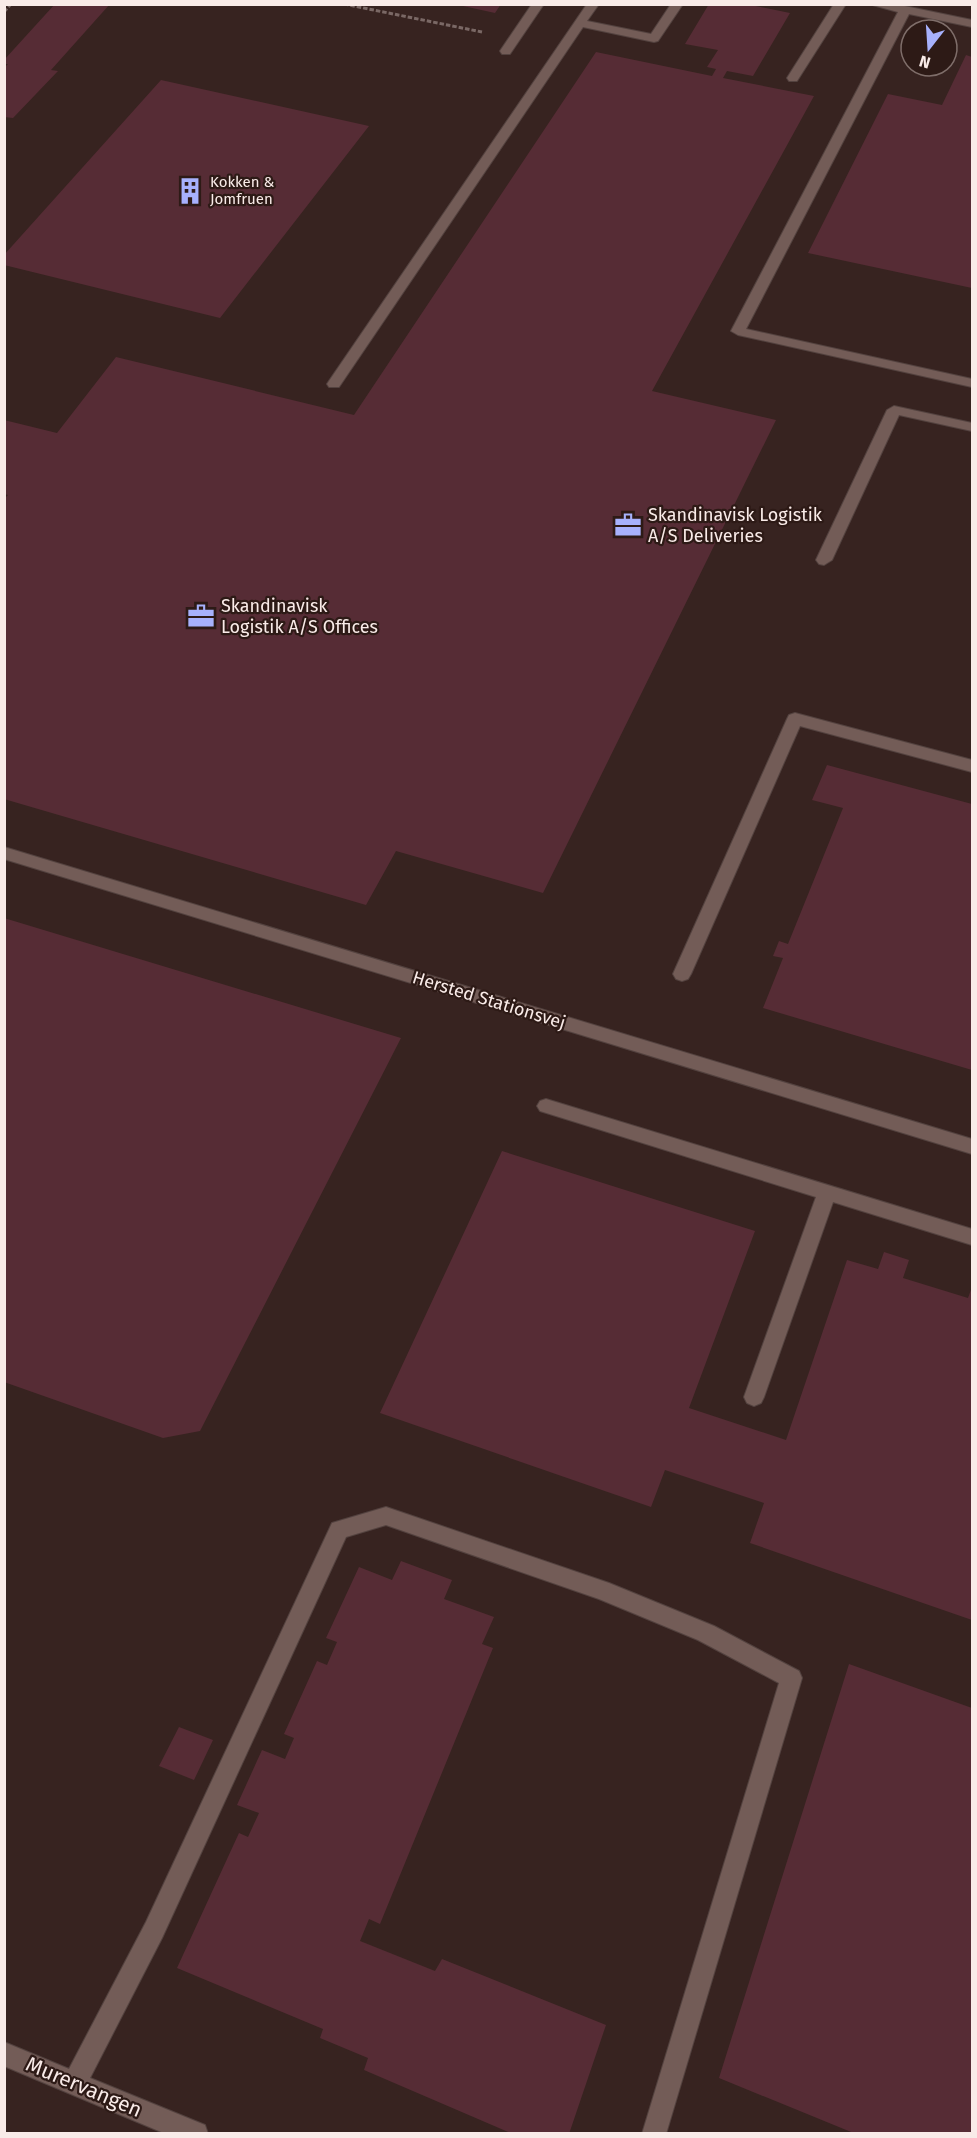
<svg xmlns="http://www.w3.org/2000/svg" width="977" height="2138" font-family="'Fira Sans',sans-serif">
<rect width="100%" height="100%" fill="#372320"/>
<path fill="#562c35" d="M 55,4 L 110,4 L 51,70 L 58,71 L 13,118 L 4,117 L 4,68 L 8,64 L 4,64 L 4,60 Z
M 454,4 L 501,4 L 495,13 Z
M 709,4 L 746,4 L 790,13 L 753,76 L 727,71 L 723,78 L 814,96 L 652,391 L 776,420 L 543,893 L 396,851 L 366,905 L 4,799 L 4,499 L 8,495 L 4,494 L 4,420 L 57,433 L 116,357 L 354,415 L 596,52 L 712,76 L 716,69 L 707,67 L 718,50 L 685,44 Z
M 966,55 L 972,57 L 972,288 L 808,253 L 888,94 L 942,105 Z
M 161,80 L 369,126 L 220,318 L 4,265 L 4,255 Z
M 827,765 L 972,804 L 972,1070 L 763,1008 L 783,958 L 773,956 L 779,941 L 788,944 L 843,808 L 812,800 Z
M 4,918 L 401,1038 L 200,1431 L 163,1438 L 4,1382 Z
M 502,1151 L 755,1231 L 689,1408 L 786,1440 L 847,1260 L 878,1269 L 884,1252 L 909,1260 L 903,1278 L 968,1298 L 972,1287 L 972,1620 L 750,1543 L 764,1503 L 665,1470 L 651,1507 L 380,1413 Z
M 401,1561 L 452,1580 L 444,1599 L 494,1617 L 482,1644 L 493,1648 L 380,1924 L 369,1919 L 360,1941 L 435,1971 L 442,1959 L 606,2025 L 569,2134 L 513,2134 L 364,2070 L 368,2058 L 320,2038 L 323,2029 L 177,1968 L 239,1833 L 248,1837 L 259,1813 L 237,1805 L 262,1750 L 285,1759 L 294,1738 L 284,1734 L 317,1661 L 327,1665 L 337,1642 L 326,1638 L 359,1567 L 392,1580 Z
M 849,1664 L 972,1708 L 972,2134 L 856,2134 L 719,2078 Z
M 179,1727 L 213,1740 L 194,1780 L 159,1766 Z"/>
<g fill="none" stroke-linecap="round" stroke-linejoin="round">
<defs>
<path id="minor" d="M 532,4 L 544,4 L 510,54 L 502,54 L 500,51 Z
M 587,4 L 599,4 L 587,21 L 651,34 L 671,4 L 683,4 L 658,41 L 654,42 L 583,27 L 339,387 L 329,387 L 327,384 L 329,381 Z
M 834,4 L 846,4 L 797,81 L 789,81 L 787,78 Z
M 869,4 L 895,4 L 972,20 L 972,27 L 909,14 L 746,329 L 972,379 L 972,387 L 738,335 L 731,331 L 898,12 Z
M 894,406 L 972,423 L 972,431 L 899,415 L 832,560 L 824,565 L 819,564 L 816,560 L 887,410 Z
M 795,713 L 972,760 L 972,772 L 800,726 L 691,974 L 688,979 L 682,981 L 676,979 L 673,974 L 787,719 L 789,715 Z
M 4,847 L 972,1139 L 972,1154 L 4,859 Z
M 546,1099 L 972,1229 L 972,1245 L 833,1202 L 764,1397 L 761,1403 L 754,1406 L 747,1403 L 744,1397 L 816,1197 L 540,1111 L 537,1106 L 540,1101 Z
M 386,1507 L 609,1583 L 714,1626 L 799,1671 L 802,1678 L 666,2134 L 642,2134 L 779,1683 L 698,1640 L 599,1599 L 386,1525 L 346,1537 L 162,1938 L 90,2078 L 205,2125 L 208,2134 L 166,2134 L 4,2066 L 4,2042 L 69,2069 L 146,1922 L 332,1523 Z"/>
</defs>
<use href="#minor" stroke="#53423f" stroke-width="2"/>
<path stroke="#7a6865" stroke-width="3" stroke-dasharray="4.5 2" stroke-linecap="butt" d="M 344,4 L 482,32
M 4,12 L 11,4"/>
<use href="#minor" fill="#735c57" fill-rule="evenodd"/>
</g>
<defs>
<symbol id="building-bare" viewBox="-9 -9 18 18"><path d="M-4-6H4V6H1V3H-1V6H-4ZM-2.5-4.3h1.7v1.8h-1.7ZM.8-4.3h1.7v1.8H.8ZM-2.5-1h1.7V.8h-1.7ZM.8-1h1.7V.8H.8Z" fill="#a7b1fc" stroke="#2d1a16" stroke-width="2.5" paint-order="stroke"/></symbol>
<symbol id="office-bare" viewBox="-9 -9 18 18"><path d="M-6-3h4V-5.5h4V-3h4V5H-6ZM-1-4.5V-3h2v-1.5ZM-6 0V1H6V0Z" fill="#a7b1fc" stroke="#2d1a16" stroke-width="2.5" paint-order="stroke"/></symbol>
</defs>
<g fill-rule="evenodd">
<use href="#building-bare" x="171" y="172" width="38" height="38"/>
<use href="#office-bare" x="609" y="506" width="38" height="38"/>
<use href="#office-bare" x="182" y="597" width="38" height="38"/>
</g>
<g text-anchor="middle" stroke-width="4.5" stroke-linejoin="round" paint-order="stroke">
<g font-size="15" fill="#f9ebe8" stroke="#2d1a16" text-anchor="start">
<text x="210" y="187">Kokken &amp;<tspan x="210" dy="17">Jomfruen</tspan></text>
</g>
<g font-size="18" fill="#f9ebe8" stroke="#2d1a16" text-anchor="start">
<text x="648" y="521">Skandinavisk Logistik<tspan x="648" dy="21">A/S Deliveries</tspan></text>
<text x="221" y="612">Skandinavisk<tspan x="221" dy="21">Logistik A/S Offices</tspan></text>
</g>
<g font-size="18" fill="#f9ebe8" stroke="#2d1a16">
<text transform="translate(489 1000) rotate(17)" y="6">Hersted Stationsvej</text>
</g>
<g font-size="21" fill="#f9ebe8" stroke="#2d1a16">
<text transform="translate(84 2087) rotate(23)" y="7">Murervangen</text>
</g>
</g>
<rect width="977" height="2138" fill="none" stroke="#f9ebe8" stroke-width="12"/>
<g transform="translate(929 48) rotate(197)"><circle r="28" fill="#2d1a16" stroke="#7f6e6a" stroke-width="1.5"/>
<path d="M0-4.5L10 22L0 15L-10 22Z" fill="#a7b1fc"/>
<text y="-9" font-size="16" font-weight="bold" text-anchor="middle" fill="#f9ebe8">N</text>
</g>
</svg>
